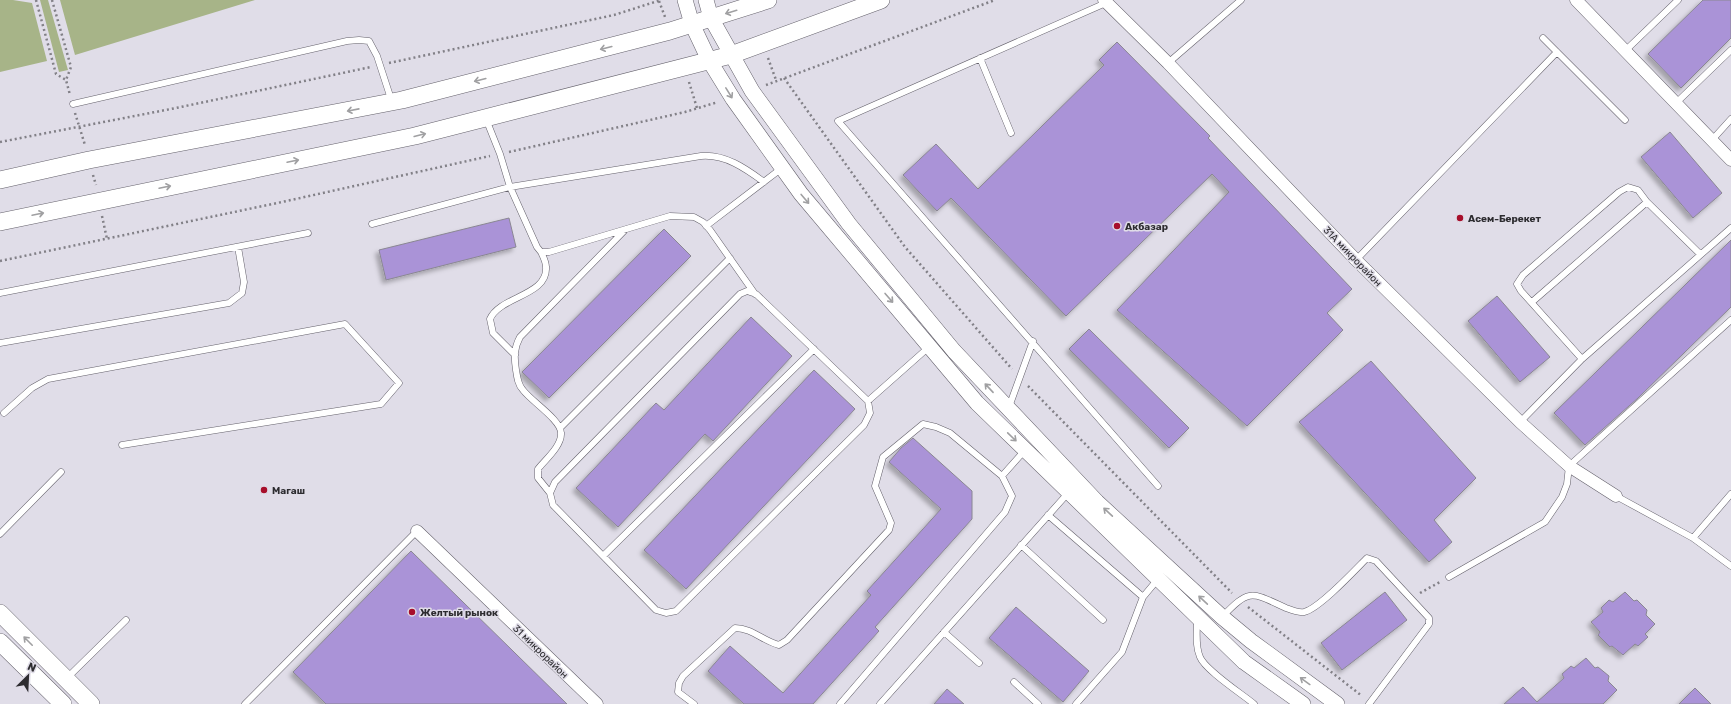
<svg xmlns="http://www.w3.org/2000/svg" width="1731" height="704" font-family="Rubik,sans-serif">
<defs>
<filter id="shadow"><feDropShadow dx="-3.5" dy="3.5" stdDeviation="2" flood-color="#0004"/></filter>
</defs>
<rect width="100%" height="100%" fill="#e0dde8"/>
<path fill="#a7b488" d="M 0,0 L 13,0 L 32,3 L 47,61 L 0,72 Z
M 40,0 L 48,0 L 68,70 L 59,72 Z
M 60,0 L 255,0 L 75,55 Z"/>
<path fill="#aa93d7" stroke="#8a8792" filter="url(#shadow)" d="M 1703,0 L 1731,0 L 1731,38 L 1681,88 L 1648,54 Z
M 1117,42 L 1210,136 L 1208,138 L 1352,289 L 1327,313 L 1343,330 L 1247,426 L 1117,310 L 1229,192 L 1212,174 L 1066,316 L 951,198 L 937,211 L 903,175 L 936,144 L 978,189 L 1104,65 L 1099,60 Z
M 1670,132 L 1722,193 L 1693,218 L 1641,157 Z
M 509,218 L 516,247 L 386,280 L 379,250 Z
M 664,229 L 691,256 L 549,398 L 522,372 Z
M 1731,240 L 1731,307 L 1638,398 L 1585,445 L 1554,413 Z
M 1497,296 L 1550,357 L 1520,382 L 1468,321 Z
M 751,317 L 792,356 L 713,441 L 705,434 L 618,527 L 576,488 L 656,403 L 664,410 Z
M 1089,329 L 1189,428 L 1169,448 L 1069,349 Z
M 1371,361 L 1476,478 L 1434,520 L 1452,542 L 1429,562 L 1299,422 Z
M 814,370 L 855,409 L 686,589 L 644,550 Z
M 913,438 L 972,491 L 972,519 L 875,627 L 879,631 L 813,704 L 744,704 L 708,671 L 730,646 L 783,693 L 871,595 L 867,591 L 941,509 L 889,462 L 901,448 Z
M 411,551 L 567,704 L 326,704 L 293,672 Z
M 1385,592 L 1407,620 L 1342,670 L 1321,643 Z
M 1625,592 L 1634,601 L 1637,600 L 1647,610 L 1646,615 L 1655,624 L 1645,634 L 1648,637 L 1638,646 L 1635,644 L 1623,655 L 1612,646 L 1610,647 L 1598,635 L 1600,632 L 1591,622 L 1603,612 L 1601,608 L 1609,600 L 1613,602 Z
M 1016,607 L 1089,671 L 1063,702 L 989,638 Z
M 1586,658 L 1595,668 L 1598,667 L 1609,676 L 1608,681 L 1617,690 L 1603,704 L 1504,704 L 1523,687 L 1537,702 L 1564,678 L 1562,674 L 1571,666 L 1574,668 Z
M 1695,688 L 1711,704 L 1679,704 Z
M 947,689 L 964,704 L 934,704 Z"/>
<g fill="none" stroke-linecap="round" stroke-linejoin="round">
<defs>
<path id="service" d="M 1108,2 L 838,121 L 1158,486
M 1543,38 L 1625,120
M 1625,51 L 1678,0
M 980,58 L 1011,133
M 1168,63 L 1241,0
M 1676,103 L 1731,50
M 73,104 L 347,41 L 359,40 L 369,41 L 377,56 L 392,102
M 486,119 L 500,154 L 510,187 L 537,247 L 541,252 L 549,252 L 670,216 L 694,217 L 703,222 L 710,230 L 755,294
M 1712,140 L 1731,119
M 372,224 L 510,187 L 701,156 C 725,154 745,168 764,182
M 706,226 L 782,168
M 1356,260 L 1557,52
M 747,291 L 756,294 L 868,401 L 870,413 L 864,425 L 676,611 L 666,613 L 656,610 L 553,505 L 550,493 L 555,482 L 740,294 Z
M 0,293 L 308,233
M 1532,302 L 1647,202
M 0,343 L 229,303 L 242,293 L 244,282 L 238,247
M 515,355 L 493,333 L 490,319 C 500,296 548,296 546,267 C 546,262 543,256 541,252
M 1582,359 L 1521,291 L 1517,284 L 1523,275 L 1619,192 L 1628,187 L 1638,190 L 1647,202 L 1700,254
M 868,401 L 929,347
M 1009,407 L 1033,341
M 4,413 L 32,388 L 48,379 L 345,324 L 399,383 L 381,404 L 122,445
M 1520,422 L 1582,359 L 1731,228
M 560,428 L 730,258
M 1002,476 L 1025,450
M 550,493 L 538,478 L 538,469 C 545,460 562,446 561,433 C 561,420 531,401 523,390 C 518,385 517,377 516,370 C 514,357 514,348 520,337 L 624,231
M 1616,496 L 1693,538 L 1731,566
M 1048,515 L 1143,597
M 0,534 L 61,472
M 1693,538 L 1731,494
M 1021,545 L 1103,620
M 603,556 L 814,349
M 1449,577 L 1545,522 L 1562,497 L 1567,484 L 1569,466 L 1731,320
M 1222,617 C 1250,588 1251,592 1286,608 C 1291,610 1298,613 1304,612 C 1319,609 1355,570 1367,558 L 1376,561 L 1429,618 L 1429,624 L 1369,704
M 1197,620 C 1197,632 1195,646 1200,657 C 1205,670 1242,694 1254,704
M 944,632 L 979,663
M 67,678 L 126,620
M 1014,682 L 1038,704
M 245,704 L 417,531
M 694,704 L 678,692 L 679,683 L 683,676 L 735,628 C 752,628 763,641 779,645 L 787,640 L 889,530 L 891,523 L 875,486 L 883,457 L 923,424 L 936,427 L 950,433 L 1002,476 L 1012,496 L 1005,512 L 840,704
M 880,704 L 1069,492
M 1076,704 L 1122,652 L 1143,597 L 1158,579"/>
<path id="minor" d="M 1104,0 L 1168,63 L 1356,260 L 1520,422 L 1569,466 L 1616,496
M 1576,0 L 1731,160
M 417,531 L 597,704"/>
<path id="tertiary" d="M 685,0 L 692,24 L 709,60 L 733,99 L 801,194 L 977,403 L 1244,662 L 1303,704
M 706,0 L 711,18 L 752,91 L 849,224 L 954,351 L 1097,502 L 1222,617 L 1251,641 L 1337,704"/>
<path id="secondary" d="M 0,180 L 89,160 L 402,100 L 670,31 L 768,0
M 0,222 L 415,136 L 731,55 L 881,0
M 0,613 L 91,704
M 0,642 L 63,704"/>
</defs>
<use href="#service" stroke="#64616b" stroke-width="7"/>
<use href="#minor" stroke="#64616b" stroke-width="13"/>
<use href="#tertiary" stroke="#64616b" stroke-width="16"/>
<use href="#secondary" stroke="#64616b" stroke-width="18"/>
<path stroke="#828087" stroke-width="2.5" stroke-dasharray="2 3" stroke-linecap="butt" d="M 36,0 L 56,74 L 66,80
M 52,0 L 71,67 L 66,80 L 70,95
M 659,1 L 665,17
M 768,58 L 776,80
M 389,63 L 614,15 L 661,0
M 784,78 L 905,247 L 1012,369
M 689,82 L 697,108
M 766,85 L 995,0
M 75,113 L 85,145
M 0,142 L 176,108 L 371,67
M 509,152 L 685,112 L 718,102
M 93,175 L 96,185
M 102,216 L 107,239
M 0,261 L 282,202 L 490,156
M 1028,386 L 1232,593
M 1420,593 L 1440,582
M 1248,607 L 1362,696"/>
<use href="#service" stroke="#fff" stroke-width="6"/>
<use href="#minor" stroke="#fff" stroke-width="12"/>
<use href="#tertiary" stroke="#fff" stroke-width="15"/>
<use href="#secondary" stroke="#fff" stroke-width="17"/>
</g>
<defs><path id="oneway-shaft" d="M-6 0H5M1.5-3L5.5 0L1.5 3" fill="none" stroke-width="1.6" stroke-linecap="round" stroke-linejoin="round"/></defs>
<g stroke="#a0a0a2">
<use href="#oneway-shaft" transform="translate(731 12) rotate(163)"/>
<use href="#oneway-shaft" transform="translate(606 48) rotate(166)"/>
<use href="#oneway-shaft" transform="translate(480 80) rotate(166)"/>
<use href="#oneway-shaft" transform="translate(729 93) rotate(58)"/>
<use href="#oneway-shaft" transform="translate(353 110) rotate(169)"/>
<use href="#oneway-shaft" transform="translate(420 135) rotate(-14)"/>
<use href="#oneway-shaft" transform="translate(293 161) rotate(-12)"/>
<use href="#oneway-shaft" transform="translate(165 187) rotate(-12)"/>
<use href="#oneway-shaft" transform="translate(805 199) rotate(50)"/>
<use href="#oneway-shaft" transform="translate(38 214) rotate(-12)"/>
<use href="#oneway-shaft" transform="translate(889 298) rotate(49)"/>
<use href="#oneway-shaft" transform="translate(989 388) rotate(-133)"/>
<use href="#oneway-shaft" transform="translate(1012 437) rotate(44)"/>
<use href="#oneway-shaft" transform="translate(1108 512) rotate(-137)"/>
<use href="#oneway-shaft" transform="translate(1203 600) rotate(-137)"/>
<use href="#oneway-shaft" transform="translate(28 641) rotate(-135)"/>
<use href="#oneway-shaft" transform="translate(1305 681) rotate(-144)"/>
</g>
<g fill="#a70e2b" stroke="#e0dde8" stroke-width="1.5">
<circle cx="1460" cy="218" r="4"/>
<circle cx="1117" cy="226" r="4"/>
<circle cx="264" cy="490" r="4"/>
<circle cx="412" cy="612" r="4"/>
</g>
<g text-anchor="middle" stroke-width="3" stroke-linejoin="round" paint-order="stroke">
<g font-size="10" font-weight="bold" fill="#2d2c30" stroke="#e0dde8" text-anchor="start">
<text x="1468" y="222">Асем-Берекет</text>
<text x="1125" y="230">Акбазар</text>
<text x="272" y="494">Магаш</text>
<text x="420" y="616">Желтый рынок</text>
</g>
<g font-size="10" fill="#2d2c30" stroke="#e0dde8">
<text transform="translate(1353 256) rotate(46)" y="4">31А микрорайон</text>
<text transform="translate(541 651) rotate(44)" y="4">31 микрорайон</text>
</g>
</g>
<g transform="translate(28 676) rotate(24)" stroke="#e0dde8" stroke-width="3" paint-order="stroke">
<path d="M0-3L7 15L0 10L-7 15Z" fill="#2d2c30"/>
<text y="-6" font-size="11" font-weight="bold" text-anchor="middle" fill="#2d2c30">N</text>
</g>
</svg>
